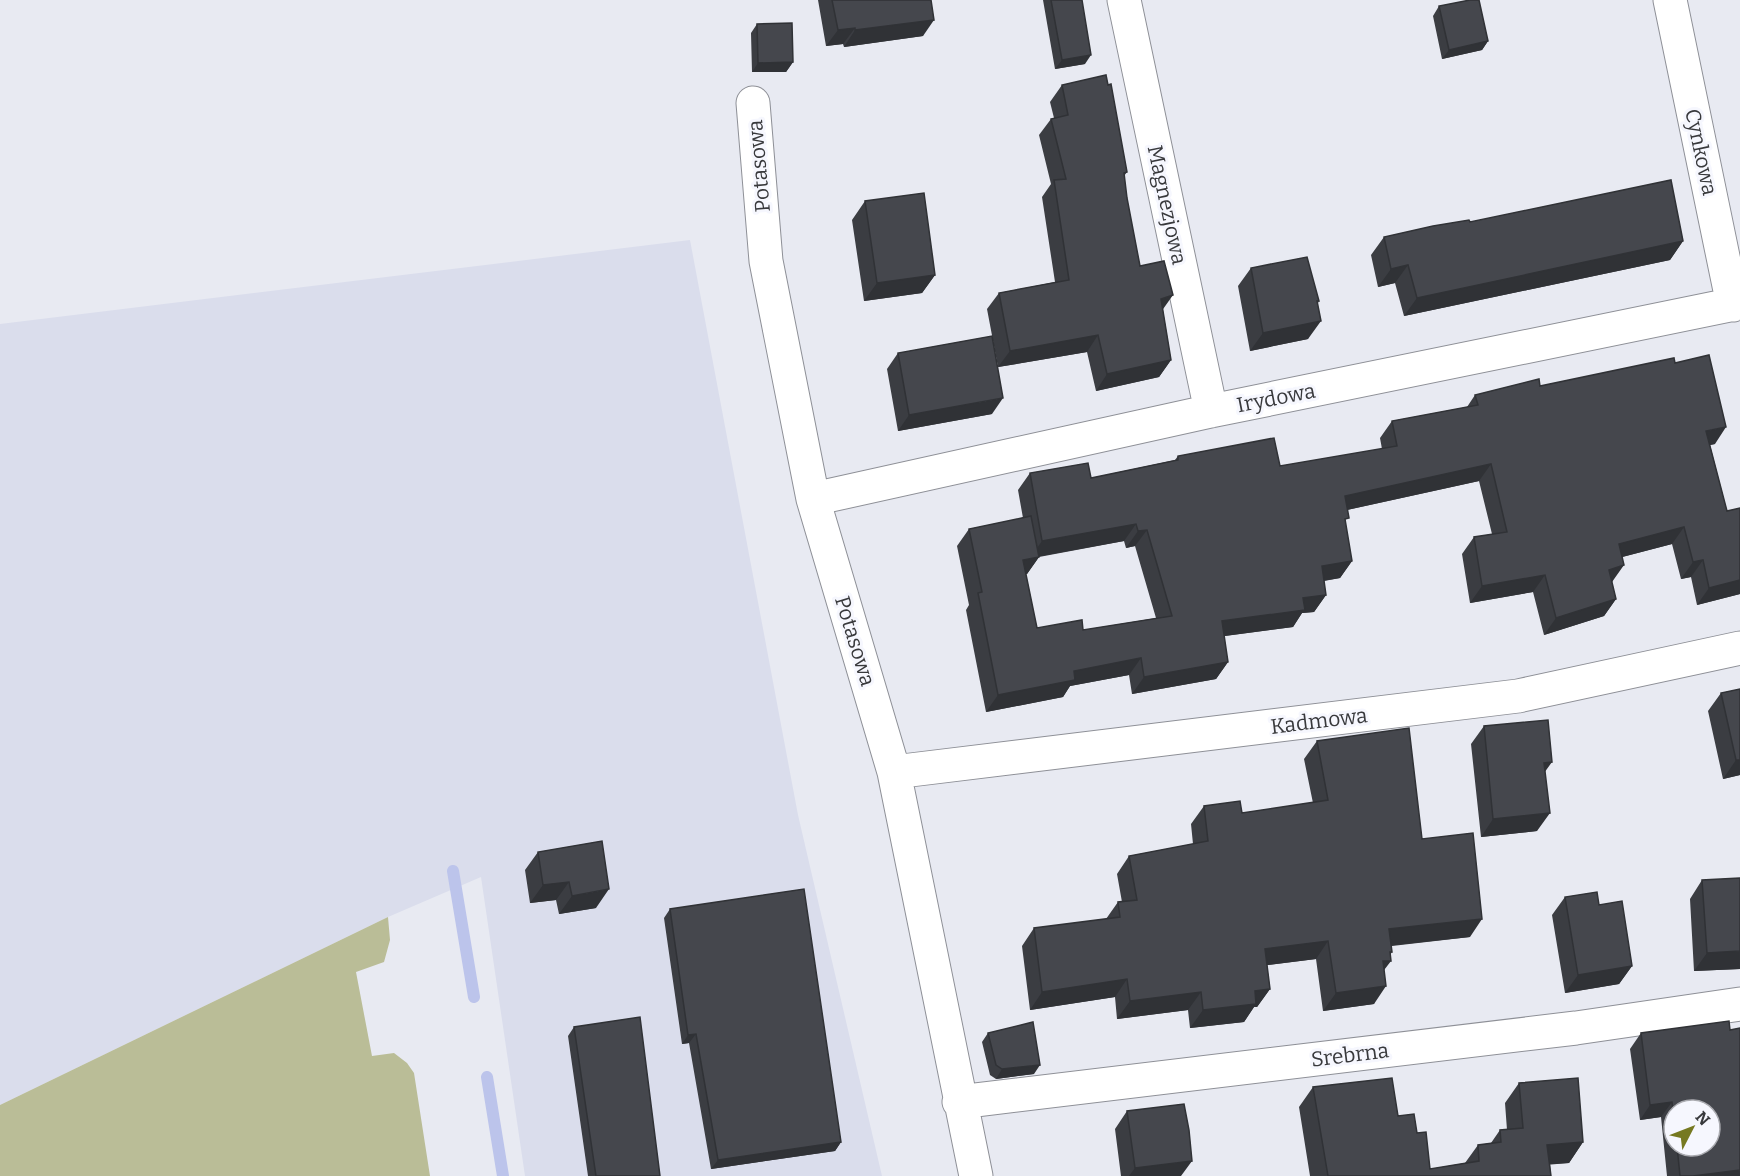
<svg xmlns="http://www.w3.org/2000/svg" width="1740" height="1176" font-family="Bitter,serif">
<rect width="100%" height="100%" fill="#e8eaf2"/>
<path fill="#daddec" d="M 690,240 L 798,815 L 882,1176 L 525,1176 L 481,877 L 388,917 L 0,1105 L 0,324 Z"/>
<path fill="#babd97" d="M 388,917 L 390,940 L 384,962 L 356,972 L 372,1056 L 394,1053 L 407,1063 L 414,1073 L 430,1176 L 0,1176 L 0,1105 Z"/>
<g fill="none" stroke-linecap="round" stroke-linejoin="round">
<path stroke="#bcc4eb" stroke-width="12" d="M 453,871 L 474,997
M 487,1077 L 503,1176"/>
<defs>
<path id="street" d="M 1124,0 L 1211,411
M 1670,0 L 1733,305
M 753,103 L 766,261 L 813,499 L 894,772 L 976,1176
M 813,499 L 1211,411 L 1740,303
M 894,772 L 1518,696 L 1740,648
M 959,1102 L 1576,1028 L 1740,1004"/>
</defs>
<use href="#street" stroke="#8e9097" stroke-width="35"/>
<use href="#street" stroke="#fff" stroke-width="33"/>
</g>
<path fill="#3b3d42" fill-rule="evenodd" d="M 818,0 L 931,0 L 923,36 L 844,47 L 843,44 L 826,46 Z
M 1043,0 L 1082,0 L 1085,64 L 1055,69 Z
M 1439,6 L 1488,41 L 1482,50 L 1442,59 L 1433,16 Z
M 757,24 L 793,62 L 786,72 L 752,72 L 751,33 Z
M 1062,85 L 1127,172 L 1124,176 L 1127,198 L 1140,266 L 1163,310 L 1171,360 L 1159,377 L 1096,391 L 1087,352 L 998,367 L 987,309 L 999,293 L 1055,282 L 1042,197 L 1051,184 L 1039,135 L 1051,119 L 1054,118 L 1050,102 Z
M 865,201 L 935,275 L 922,293 L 864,301 L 852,220 Z
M 1470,222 L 1683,241 L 1670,260 L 1404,316 L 1395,283 L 1378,287 L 1371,255 L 1384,237 Z
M 1251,268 L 1319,301 L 1318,303 L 1308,339 L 1250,351 L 1238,286 Z
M 898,353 L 992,414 L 898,431 L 887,369 Z
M 1675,363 L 1715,444 L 1710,445 L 1727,511 L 1740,508 L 1740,594 L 1697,605 L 1691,577 L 1681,579 L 1672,544 L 1622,557 L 1612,582 L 1616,599 L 1604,616 L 1544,635 L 1533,592 L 1470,603 L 1462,554 L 1474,537 L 1492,534 L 1479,481 L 1347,510 L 1345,523 L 1352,561 L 1340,578 L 1324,581 L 1326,595 L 1314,612 L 1302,613 L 1293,627 L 1224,636 L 1228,662 L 1216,679 L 1132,694 L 1129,675 L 1070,686 L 1063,697 L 986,712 L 966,610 L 969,605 L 957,546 L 969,529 L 1023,518 L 1018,490 L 1030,473 L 1091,478 L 1175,460 L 1178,456 L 1280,466 L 1382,449 L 1380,438 L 1392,421 L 1467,407 L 1475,395 L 1540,386 ZM 1124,541 L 1126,548 L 1135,546 L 1156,618 L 1083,630 L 1037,628 L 1026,574 L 1027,574 L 1039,557 Z
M 1740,689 L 1740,775 L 1723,779 L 1708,711 L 1721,693 Z
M 1484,726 L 1545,771 L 1537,831 L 1481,837 L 1471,744 Z
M 1317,741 L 1422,839 L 1470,937 L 1392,946 L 1390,955 L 1384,970 L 1374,1004 L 1323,1011 L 1316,959 L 1267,965 L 1270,989 L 1257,1007 L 1254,1007 L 1244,1022 L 1190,1028 L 1188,1010 L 1117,1019 L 1115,997 L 1030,1010 L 1022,946 L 1034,928 L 1106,919 L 1118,902 L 1122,902 L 1117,874 L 1129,856 L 1193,844 L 1191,824 L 1204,806 L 1242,813 L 1313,803 L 1304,759 Z
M 538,852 L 596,908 L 559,914 L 556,900 L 530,903 L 525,870 Z
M 1702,880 L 1740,969 L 1694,971 L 1690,899 Z
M 1565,897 L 1599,905 L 1632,966 L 1619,984 L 1565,993 L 1552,915 Z
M 670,909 L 841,1142 L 835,1151 L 711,1169 L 689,1043 L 682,1044 L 664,918 Z
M 574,1027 L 660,1176 L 588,1176 L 568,1036 Z
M 988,1033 L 1034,1074 L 996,1079 L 990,1075 L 982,1042 Z
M 1641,1033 L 1740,1176 L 1667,1176 L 1661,1117 L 1640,1120 L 1630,1049 ZM 1674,1110 L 1710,1146 L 1674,1146 Z
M 1519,1083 L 1583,1142 L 1569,1163 L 1550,1164 L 1551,1176 L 1310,1176 L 1299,1107 L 1313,1087 L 1398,1116 L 1417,1133 L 1430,1169 L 1465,1163 L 1478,1145 L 1491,1143 L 1500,1130 L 1507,1130 L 1505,1103 Z
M 1127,1111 L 1181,1176 L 1121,1176 L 1115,1129 Z"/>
<path fill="#303236" d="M 934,20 L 923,36 L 844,47 L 855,30 Z
M 855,28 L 843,44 L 826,46 L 838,30 Z
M 1488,41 L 1482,50 L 1442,59 L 1449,50 Z
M 1091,55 L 1085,64 L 1055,69 L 1062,60 Z
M 793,62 L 786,72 L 752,72 L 758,63 Z
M 1683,241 L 1670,260 L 1404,316 L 1417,298 Z
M 1408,265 L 1395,283 L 1378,287 L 1391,269 Z
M 935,275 L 922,293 L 864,301 L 877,283 Z
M 1173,295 L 1161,312 L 1161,299 Z
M 1321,321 L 1308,339 L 1250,351 L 1263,333 Z
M 1098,335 L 1087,352 L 998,367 L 1010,351 Z
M 1171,360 L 1159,377 L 1096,391 L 1107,374 Z
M 1003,398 L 992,414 L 898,431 L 909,415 Z
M 1726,427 L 1715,444 L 1694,448 L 1706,431 Z
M 1491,464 L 1479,481 L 1333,513 L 1345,496 Z
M 1136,524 L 1124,541 L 1030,558 L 1042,541 Z
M 1684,527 L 1672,544 L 1607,561 L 1619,544 Z
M 1147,530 L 1135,546 L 1126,548 L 1138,531 Z
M 1039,557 L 1027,574 L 1011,577 L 1023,560 Z
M 1703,560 L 1691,577 L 1681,579 L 1693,562 Z
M 1352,561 L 1340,578 L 1310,583 L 1322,566 Z
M 1624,565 L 1612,582 L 1609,570 Z
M 1545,575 L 1533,592 L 1470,603 L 1482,586 Z
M 1740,580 L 1740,594 L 1697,605 L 1709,588 Z
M 1326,595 L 1314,612 L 1302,613 L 1293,627 L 1210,638 L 1222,621 L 1303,598 Z
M 1616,599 L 1604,616 L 1544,635 L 1556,618 Z
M 1141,658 L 1129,675 L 1070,686 L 1063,697 L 986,712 L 998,695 L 1074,671 Z
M 1228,662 L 1216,679 L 1132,694 L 1144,677 Z
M 1736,760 L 1740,760 L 1740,775 L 1723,779 Z
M 1552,762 L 1539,780 L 1544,763 Z
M 1550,813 L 1537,831 L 1481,837 L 1493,819 Z
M 569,882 L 556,900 L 530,903 L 543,885 Z
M 609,889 L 596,908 L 559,914 L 572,896 Z
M 1482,919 L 1470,937 L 1377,947 L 1389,929 Z
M 1328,941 L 1316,959 L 1253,967 L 1265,949 Z
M 1740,951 L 1740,969 L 1694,971 L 1707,953 Z
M 1390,952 L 1392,952 L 1386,961 L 1391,961 L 1378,978 L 1370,979 Z
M 1632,966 L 1619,984 L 1565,993 L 1578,975 Z
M 1127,979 L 1115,997 L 1030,1010 L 1042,992 Z
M 1386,986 L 1374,1004 L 1323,1011 L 1336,993 Z
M 1270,989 L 1257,1007 L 1254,1007 L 1244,1022 L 1190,1028 L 1203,1010 L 1255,991 Z
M 1201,992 L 1188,1010 L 1117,1019 L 1130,1001 Z
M 696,1034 L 689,1043 L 682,1044 L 688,1035 Z
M 1040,1065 L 1034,1074 L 996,1079 L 1002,1069 Z
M 1672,1102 L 1661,1117 L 1640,1120 L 1650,1105 Z
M 841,1142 L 835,1151 L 711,1169 L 718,1160 Z
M 1583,1142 L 1569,1163 L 1533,1166 L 1547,1145 Z
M 1192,1161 L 1181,1176 L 1129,1176 L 1135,1168 Z
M 1740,1170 L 1740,1176 L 1693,1176 Z"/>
<path fill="#45474d" stroke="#303236" stroke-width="1.5" d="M 832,0 L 931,0 L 934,20 L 855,30 L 855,28 L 838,30 Z
M 1051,0 L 1082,0 L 1091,55 L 1062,60 Z
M 1470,0 L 1479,0 L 1488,41 L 1449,50 L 1439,6 Z
M 792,23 L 793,62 L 758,63 L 757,24 Z
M 1106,75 L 1108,85 L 1111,84 L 1127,172 L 1124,173 L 1127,198 L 1140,266 L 1164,261 L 1173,295 L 1161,299 L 1171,360 L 1107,374 L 1098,335 L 1010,351 L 999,293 L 1069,280 L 1054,180 L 1066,179 L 1051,119 L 1068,115 L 1062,85 Z
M 1671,180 L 1683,241 L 1417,298 L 1408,265 L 1391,269 L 1384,237 L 1433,226 L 1469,220 L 1470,222 Z
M 924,193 L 935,275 L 877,283 L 865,201 Z
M 1307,257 L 1319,301 L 1317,301 L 1321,321 L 1263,333 L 1251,268 Z
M 992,336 L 1003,398 L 909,415 L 898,353 Z
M 1709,355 L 1726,427 L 1706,431 L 1727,511 L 1740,508 L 1740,580 L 1709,588 L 1703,560 L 1693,562 L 1684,527 L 1619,544 L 1624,565 L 1609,570 L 1616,599 L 1556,618 L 1545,575 L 1482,586 L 1474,537 L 1507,532 L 1491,464 L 1345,496 L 1349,518 L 1345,519 L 1352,561 L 1322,566 L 1326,595 L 1303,598 L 1305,610 L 1222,621 L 1228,662 L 1144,677 L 1141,658 L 1074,671 L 1075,680 L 998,695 L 978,593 L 982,592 L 969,529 L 1031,516 L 1039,557 L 1023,560 L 1037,628 L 1082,620 L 1083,630 L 1172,616 L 1147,530 L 1138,531 L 1136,524 L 1042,541 L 1030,473 L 1088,463 L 1091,478 L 1178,460 L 1178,456 L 1274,438 L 1280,466 L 1397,446 L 1392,421 L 1478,405 L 1475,395 L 1539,379 L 1540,386 L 1674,358 L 1675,363 Z
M 1740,689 L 1740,760 L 1736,760 L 1721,693 Z
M 1548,720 L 1552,762 L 1544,763 L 1550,813 L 1493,819 L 1484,726 Z
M 1409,728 L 1422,839 L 1473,833 L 1482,919 L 1389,929 L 1392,952 L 1390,952 L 1391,961 L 1383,961 L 1386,986 L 1336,993 L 1328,941 L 1265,949 L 1270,989 L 1255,991 L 1256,1004 L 1203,1010 L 1201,992 L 1130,1001 L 1127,979 L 1042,992 L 1034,928 L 1120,917 L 1118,902 L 1137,900 L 1129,856 L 1208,841 L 1204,806 L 1240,801 L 1242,813 L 1328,800 L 1317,741 Z
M 602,841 L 609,889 L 572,896 L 569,882 L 543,885 L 538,852 Z
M 1740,878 L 1740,951 L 1707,953 L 1702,880 Z
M 804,889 L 841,1142 L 718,1160 L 696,1034 L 688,1035 L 670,909 Z
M 1597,892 L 1599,905 L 1622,901 L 1632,966 L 1578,975 L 1565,897 Z
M 640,1017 L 660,1176 L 596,1176 L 574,1027 Z
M 1729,1021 L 1730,1030 L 1740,1028 L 1740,1170 L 1693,1176 L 1680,1176 L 1677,1146 L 1710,1146 L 1710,1110 L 1674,1110 L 1674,1121 L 1672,1102 L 1650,1105 L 1641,1033 Z
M 1033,1022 L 1040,1065 L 1002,1069 L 996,1065 L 988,1033 Z
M 1392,1078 L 1398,1116 L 1414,1114 L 1417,1133 L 1426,1132 L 1430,1169 L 1479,1161 L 1478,1145 L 1501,1142 L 1500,1130 L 1523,1128 L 1519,1083 L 1578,1078 L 1583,1142 L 1547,1145 L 1551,1176 L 1328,1176 L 1313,1087 Z
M 1184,1104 L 1189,1130 L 1192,1161 L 1135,1168 L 1127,1111 Z"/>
<g text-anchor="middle" stroke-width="6" stroke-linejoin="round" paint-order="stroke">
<g font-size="21" fill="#38393c" stroke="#f6f7fe">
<text transform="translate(1701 152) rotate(78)" y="7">Cynkowa</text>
<text transform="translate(759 166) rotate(-95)" y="7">Potasowa</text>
<text transform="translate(1167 205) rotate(78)" y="7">Magnezjowa</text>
<text transform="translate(1276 398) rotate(-11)" y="7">Irydowa</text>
<text transform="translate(855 641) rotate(73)" y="7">Potasowa</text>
<text transform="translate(1319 721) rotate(-7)" y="7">Kadmowa</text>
<text transform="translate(1350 1055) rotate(-7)" y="7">Srebrna</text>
</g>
</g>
<g transform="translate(1692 1128) rotate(48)"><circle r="28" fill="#f6f7fe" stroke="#aaabb0" stroke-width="1.5"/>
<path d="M0-4.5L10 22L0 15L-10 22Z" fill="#767921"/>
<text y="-9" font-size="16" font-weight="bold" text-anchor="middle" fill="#38393c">N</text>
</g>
</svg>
